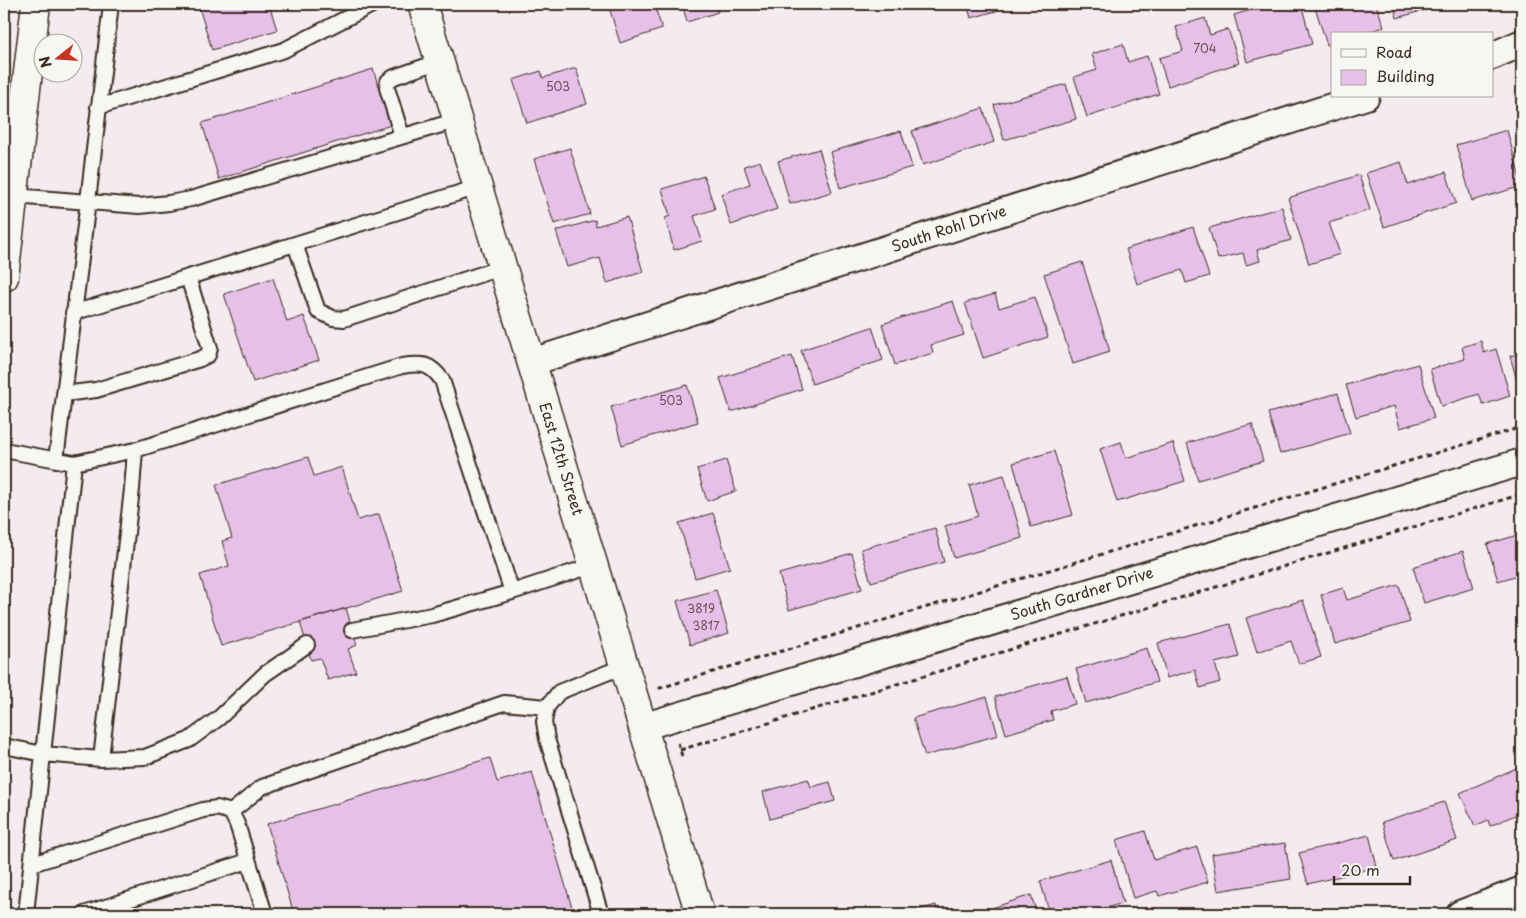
<svg xmlns="http://www.w3.org/2000/svg" width="1526" height="918" font-family="'Playpen Sans',sans-serif">
<rect width="100%" height="100%" fill="#f3ebf0"/>
<filter id="ink" filterUnits="userSpaceOnUse"><feTurbulence type="fractalNoise" baseFrequency=".02" numOctaves="2"/><feDisplacementMap in="SourceGraphic" scale="10" xChannelSelector="R" yChannelSelector="G"/><feConvolveMatrix kernelMatrix="1 2 1 2 8 2 1 2 1" color-interpolation-filters="sRGB"/></filter>
<g filter="url(#ink)">
<path fill="#e7c0ea" stroke="#3b2a1e" d="M 198,4 L 269,4 L 277,30 L 212,50 Z
M 608,4 L 654,4 L 662,29 L 620,43 Z
M 669,4 L 716,4 L 718,12 L 687,22 L 683,7 L 671,10 Z
M 967,4 L 994,4 L 996,11 L 971,18 Z
M 1271,4 L 1301,4 L 1312,44 L 1247,62 L 1234,15 Z
M 1314,4 L 1376,4 L 1384,27 L 1362,34 L 1332,34 L 1332,43 L 1327,45 Z
M 1393,4 L 1442,4 L 1442,5 L 1397,18 Z
M 1205,18 L 1210,35 L 1228,29 L 1239,63 L 1168,86 L 1159,58 L 1183,51 L 1176,27 Z
M 1123,44 L 1128,62 L 1147,56 L 1159,94 L 1087,117 L 1074,77 L 1097,70 L 1092,54 Z
M 576,68 L 587,104 L 527,123 L 513,80 L 541,71 L 543,78 Z
M 373,69 L 391,125 L 219,179 L 202,123 Z
M 1066,84 L 1076,119 L 1004,140 L 994,105 Z
M 983,108 L 994,142 L 923,165 L 912,131 Z
M 1507,130 L 1522,186 L 1472,201 L 1456,145 Z
M 901,131 L 912,167 L 840,188 L 830,152 Z
M 570,148 L 590,214 L 554,224 L 534,159 Z
M 819,149 L 832,192 L 790,204 L 778,161 Z
M 760,161 L 777,209 L 731,225 L 721,194 L 750,184 L 744,166 Z
M 1401,162 L 1408,185 L 1446,172 L 1456,203 L 1384,227 L 1366,173 Z
M 1359,175 L 1370,210 L 1329,223 L 1340,254 L 1309,264 L 1288,198 Z
M 704,176 L 715,209 L 694,216 L 702,241 L 674,250 L 665,218 L 670,216 L 662,189 Z
M 1282,207 L 1291,240 L 1257,250 L 1260,261 L 1246,265 L 1243,253 L 1218,259 L 1209,228 Z
M 627,217 L 643,272 L 607,283 L 600,258 L 567,267 L 556,231 L 595,220 L 596,226 Z
M 1193,227 L 1209,276 L 1186,283 L 1182,270 L 1137,284 L 1126,249 Z
M 1082,262 L 1110,352 L 1073,364 L 1044,274 Z
M 273,278 L 287,322 L 304,316 L 319,360 L 253,382 L 224,294 Z
M 995,294 L 999,308 L 1035,297 L 1048,337 L 983,358 L 965,303 Z
M 953,301 L 964,335 L 931,345 L 933,353 L 895,365 L 882,324 Z
M 872,327 L 883,360 L 812,384 L 801,350 Z
M 1481,341 L 1484,353 L 1496,349 L 1510,396 L 1483,405 L 1479,394 L 1441,406 L 1430,369 L 1465,359 L 1462,347 Z
M 1522,353 L 1522,391 L 1520,391 L 1510,356 Z
M 792,356 L 802,389 L 731,412 L 720,378 Z
M 1418,364 L 1434,418 L 1400,428 L 1394,406 L 1356,417 L 1346,385 Z
M 687,385 L 698,422 L 622,445 L 611,407 Z
M 1338,393 L 1350,433 L 1280,454 L 1268,413 Z
M 1252,424 L 1263,461 L 1198,480 L 1187,443 Z
M 1121,442 L 1126,458 L 1173,443 L 1185,481 L 1117,502 L 1100,449 Z
M 1054,451 L 1073,515 L 1031,527 L 1013,463 Z
M 308,457 L 314,476 L 342,467 L 358,520 L 379,514 L 403,591 L 221,646 L 200,575 L 229,566 L 222,541 L 232,538 L 216,485 Z
M 726,460 L 736,491 L 707,501 L 697,469 Z
M 1004,475 L 1022,538 L 954,558 L 945,526 L 978,516 L 969,485 Z
M 713,513 L 730,568 L 695,578 L 679,523 Z
M 935,528 L 944,562 L 871,582 L 861,549 Z
M 1522,534 L 1522,574 L 1498,581 L 1487,544 Z
M 1463,551 L 1474,588 L 1424,603 L 1413,567 Z
M 852,553 L 862,589 L 789,610 L 779,574 Z
M 1399,585 L 1410,622 L 1335,644 L 1321,595 L 1343,588 L 1347,600 Z
M 716,590 L 729,633 L 690,645 L 677,601 Z
M 1303,600 L 1321,657 L 1299,664 L 1291,641 L 1257,652 L 1246,618 Z
M 346,608 L 357,645 L 348,649 L 356,672 L 328,680 L 320,658 L 311,660 L 300,622 Z
M 1230,624 L 1239,657 L 1215,663 L 1220,682 L 1200,688 L 1195,670 L 1167,678 L 1158,643 Z
M 1147,648 L 1157,682 L 1086,703 L 1076,669 Z
M 1067,676 L 1075,704 L 1051,711 L 1053,720 L 1006,734 L 995,697 Z
M 987,697 L 998,735 L 925,756 L 913,718 Z
M 490,758 L 497,782 L 532,772 L 573,911 L 562,914 L 294,914 L 267,824 Z
M 1521,766 L 1522,770 L 1522,812 L 1490,826 L 1488,820 L 1475,826 L 1460,793 Z
M 808,779 L 811,787 L 830,782 L 835,801 L 770,819 L 763,792 Z
M 1444,802 L 1457,840 L 1394,861 L 1382,822 Z
M 1145,831 L 1154,860 L 1197,847 L 1208,882 L 1159,896 L 1157,891 L 1133,898 L 1116,840 Z
M 1369,835 L 1377,867 L 1308,884 L 1299,853 Z
M 1285,843 L 1291,879 L 1218,891 L 1212,854 Z
M 1111,860 L 1123,903 L 1086,914 L 1050,914 L 1040,881 Z
M 1031,895 L 1037,914 L 974,914 Z
M 936,905 L 938,914 L 904,914 Z"/>
<g fill="none" stroke-linecap="round" stroke-linejoin="round">
<defs>
<path id="lane" d="M 98,107 L 284,50 L 374,4
M 402,136 L 387,88 L 388,81 L 394,77 L 440,61
M 14,196 L 139,206 L 169,203 L 191,199 L 458,120
M 295,244 L 318,311 L 333,318 L 344,319 L 503,267
M 73,313 L 478,187
M 64,394 L 96,390 L 200,359 L 208,355 L 210,348 L 188,277
M 4,450 L 74,463 L 135,450 L 402,366 C 422,363 430,363 442,380 L 512,592 L 594,565
M 56,460 L 88,201 L 111,4
M 352,630 L 432,615 L 512,592
M 4,746 L 43,754 L 101,759 L 145,757 L 189,740 L 219,718 L 265,674 L 307,645
M 101,759 L 132,489 L 135,450
M 231,812 L 262,787 L 504,703 L 547,707
M 32,864 L 203,810 L 217,808 L 231,812 L 237,824 L 265,914
M 26,914 L 74,463
M 84,914 L 248,861
M 601,914 L 547,739 L 544,722 L 547,707 L 559,692 L 624,666"/>
<path id="street" d="M 1492,56 L 1522,43
M 532,362 L 1366,96
M 642,727 L 1522,462
M 1460,914 L 1522,890"/>
<path id="secondary" d="M 422,4 L 700,914"/>
<path id="primary" d="M 4,277 L 36,4"/>
</defs>
<use href="#lane" stroke="#3b2a1e" stroke-width="18"/>
<use href="#street" stroke="#3b2a1e" stroke-width="30"/>
<use href="#secondary" stroke="#3b2a1e" stroke-width="31"/>
<use href="#primary" stroke="#3b2a1e" stroke-width="31"/>
<path stroke="#3b2a1e" stroke-width="3" stroke-dasharray="5 4" stroke-linecap="butt" d="M 661,689 L 660,688 L 1522,427
M 678,743 L 682,756
M 680,750 L 1522,494"/>
<use href="#lane" stroke="#f6f6f2" stroke-width="14"/>
<use href="#street" stroke="#f6f6f2" stroke-width="26"/>
<use href="#secondary" stroke="#f6f6f2" stroke-width="28"/>
<use href="#primary" stroke="#f6f6f2" stroke-width="28"/>
</g>
</g>
<g text-anchor="middle" stroke-width="4.5" stroke-linejoin="round" paint-order="stroke">
<g font-size="12" fill="#665051">
<text x="1205" y="53">704</text>
<text x="558" y="91">503</text>
<text x="671" y="405">503</text>
<text x="701" y="613">3819</text>
<text x="706" y="630">3817</text>
</g>
<g font-size="15" fill="#3b2a1e" stroke="#f6f6f2">
<text transform="translate(949 229) rotate(-18)" y="5">South Rohl Drive</text>
<text transform="translate(561 459) rotate(73)" y="5">East 12th Street</text>
<text transform="translate(1082 594) rotate(-17)" y="5">South Gardner Drive</text>
</g>
</g>
<rect width="1526" height="918" fill="none" stroke="#f6f6f2" stroke-width="20"/>
<rect x="10" y="10" width="1506" height="898" fill="none" stroke="#3b2a1e" stroke-width="2" filter="url(#ink)"/>
<rect x="1331" y="32" width="162" height="65" fill="#f6f6f2" stroke="#aba49d"/>
<rect x="1341" y="49" width="25" height="8" fill="#f6f6f2" stroke="#aba49d"/>
<text x="1376" y="58" font-size="15" fill="#3b2a1e">Road</text>
<rect x="1341" y="70" width="25" height="15" fill="#e7c0ea" stroke="#aba49d"/>
<text x="1376" y="82" font-size="15" fill="#3b2a1e">Building</text>
<g transform="translate(58 58) rotate(253)"><circle r="24" fill="#f6f6f2" stroke="#aba49d"/>
<path d="M0-4L9 19L0 12L-9 19Z" fill="#c8321e"/>
<text y="-8" font-size="14" font-weight="bold" text-anchor="middle" fill="#3b2a1e">N</text>
</g>
<path d="M1334 876v8h76v-8" fill="none" stroke="#3b2a1e" stroke-width="2.5"/>
<text x="1341" y="876" font-size="15" fill="#3b2a1e" stroke="#f6f6f2" stroke-width="4" paint-order="stroke">20 m</text>
</svg>
